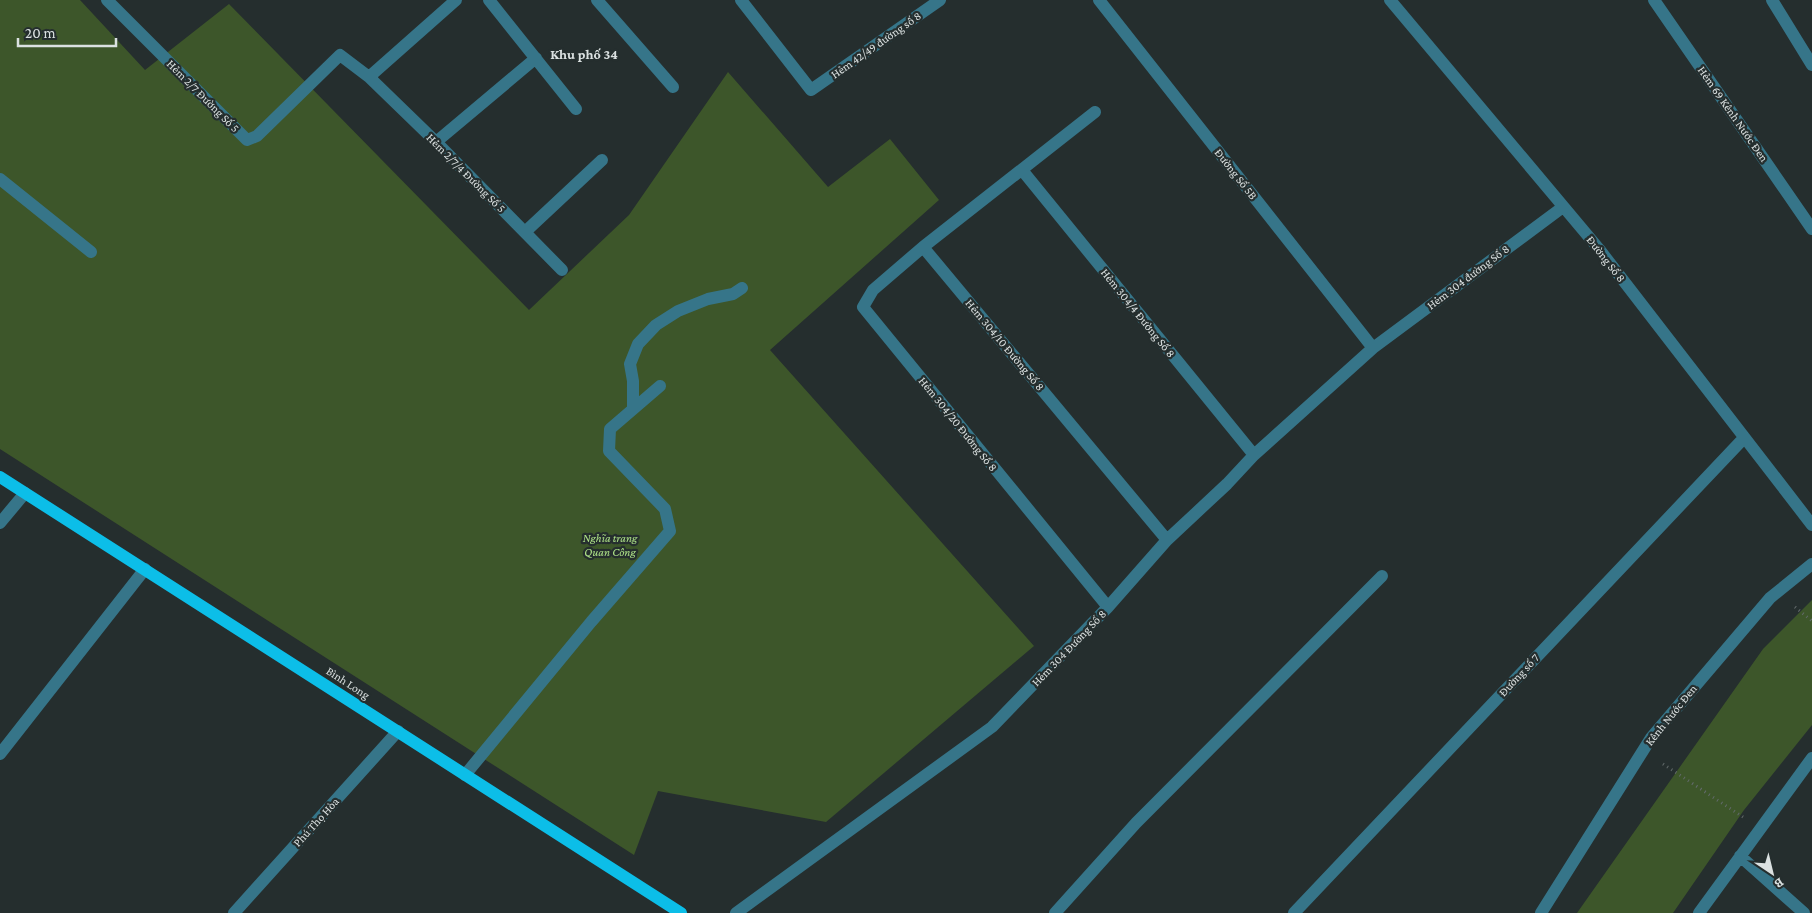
<svg xmlns="http://www.w3.org/2000/svg" width="1812" height="913" font-family="'Crimson Pro',serif">
<rect width="100%" height="100%" fill="#252e2e"/>
<path fill="#3d562a" d="M 0,0 L 80,0 L 145,70 L 229,4 L 529,310 L 629,215 L 728,72 L 828,187 L 890,139 L 939,200 L 770,350 L 1034,646 L 826,822 L 658,791 L 634,855 L 0,449 Z
M 1812,600 L 1812,725 L 1744,810 L 1673,913 L 1577,913 L 1763,649 Z"/>
<g fill="none" stroke-linecap="round" stroke-linejoin="round">
<path stroke="#636b6b" stroke-width="3" stroke-dasharray="1 4" stroke-linecap="butt" d="M 1795,607 L 1812,621
M 1663,764 L 1743,817"/>
<path stroke="#367589" stroke-width="12" d="M 107,0 L 247,140 L 257,136 L 340,55 L 369,77 L 436,142 L 562,270
M 489,0 L 576,109
M 597,0 L 673,87
M 741,0 L 811,90 L 940,0
M 1099,0 L 1373,348
M 1390,0 L 1599,249 L 1812,525
M 1654,0 L 1812,229
M 1772,0 L 1812,65
M 369,77 L 456,0
M 1095,112 L 923,247 L 1167,540
M 436,142 L 536,58
M 1022,170 L 1254,455
M 0,179 L 91,252
M 525,232 L 602,160
M 923,247 L 873,290 L 863,307 L 1108,607
M 633,409 L 633,381 L 630,364 L 638,344 L 656,325 L 678,311 L 708,299 L 733,294 L 742,288
M 0,523 L 25,493
M 0,754 L 145,569
M 465,775 L 591,622 L 670,531 L 665,509 L 609,451 L 610,429 L 660,386
M 1740,856 L 1804,913
M 234,913 L 398,731
M 736,913 L 992,727 L 1108,607 L 1167,540 L 1227,484 L 1254,455 L 1373,348 L 1563,207
M 1055,913 L 1136,823 L 1382,576
M 1294,913 L 1744,438
M 1541,913 L 1651,738 L 1770,598 L 1812,564
M 1699,913 L 1812,758"/>
<path stroke="#0cbee8" stroke-width="12" d="M 0,477 L 681,913"/>
</g>
<g text-anchor="middle" stroke-width="4.5" stroke-linejoin="round" paint-order="stroke">
<g font-size="12" fill="#dbe1e1" stroke="#252e2e">
<text transform="translate(876 45) rotate(-35)" y="4">Hẻm 42/49 đường số 8</text>
<text transform="translate(203 96) rotate(45)" y="4">Hẻm 2/7 Đường Số 5</text>
<text transform="translate(1733 114) rotate(55)" y="4">Hẻm 69 Kênh Nước Đen</text>
<text transform="translate(466 173) rotate(45)" y="4">Hẻm 2/7/4 Đường Số 5</text>
<text transform="translate(1236 174) rotate(52)" y="4">Đường Số 5B</text>
<text transform="translate(1606 259) rotate(52)" y="4">Đường Số 8</text>
<text transform="translate(1468 277) rotate(-37)" y="4">Hẻm 304 đường Số 8</text>
<text transform="translate(1138 313) rotate(51)" y="4">Hẻm 304/4 Đường Số 8</text>
<text transform="translate(1005 345) rotate(50)" y="4">Hẻm 304/10 Đường Số 8</text>
<text transform="translate(958 424) rotate(51)" y="4">Hẻm 304/20 Đường Số 8</text>
<text transform="translate(1069 648) rotate(-46)" y="4">Hẻm 304 Đường Số 8</text>
<text transform="translate(1519 675) rotate(-47)" y="4">Đường số 7</text>
<text transform="translate(348 683) rotate(33)" y="4">Bình Long</text>
<text transform="translate(1671 715) rotate(-51)" y="4">Kênh Nước Đen</text>
<text transform="translate(316 822) rotate(-48)" y="4">Phú Thọ Hòa</text>
</g>
<g font-size="12" font-style="italic" fill="#ade187" stroke="#252e2e">
<text x="610" y="542">Nghĩa trang<tspan x="610" dy="14">Quan Công</tspan></text>
</g>
<g font-size="14" font-weight="bold" fill="#dbe1e1" stroke="#252e2e">
<text x="584" y="59">Khu phố 34</text>
</g>
</g>
<g transform="translate(1772 873) rotate(145)" stroke="#252e2e" stroke-width="4" paint-order="stroke">
<path d="M0-4L9 19L0 12L-9 19Z" fill="#dbe1e1"/>
<text y="-8" font-size="14" font-weight="bold" text-anchor="middle" fill="#dbe1e1">B</text>
</g>
<path d="M18 38v8h98v-8" fill="none" stroke="#dbe1e1" stroke-width="2.5"/>
<text x="25" y="38" font-size="15" fill="#dbe1e1" stroke="#252e2e" stroke-width="4" paint-order="stroke">20 m</text>
</svg>
